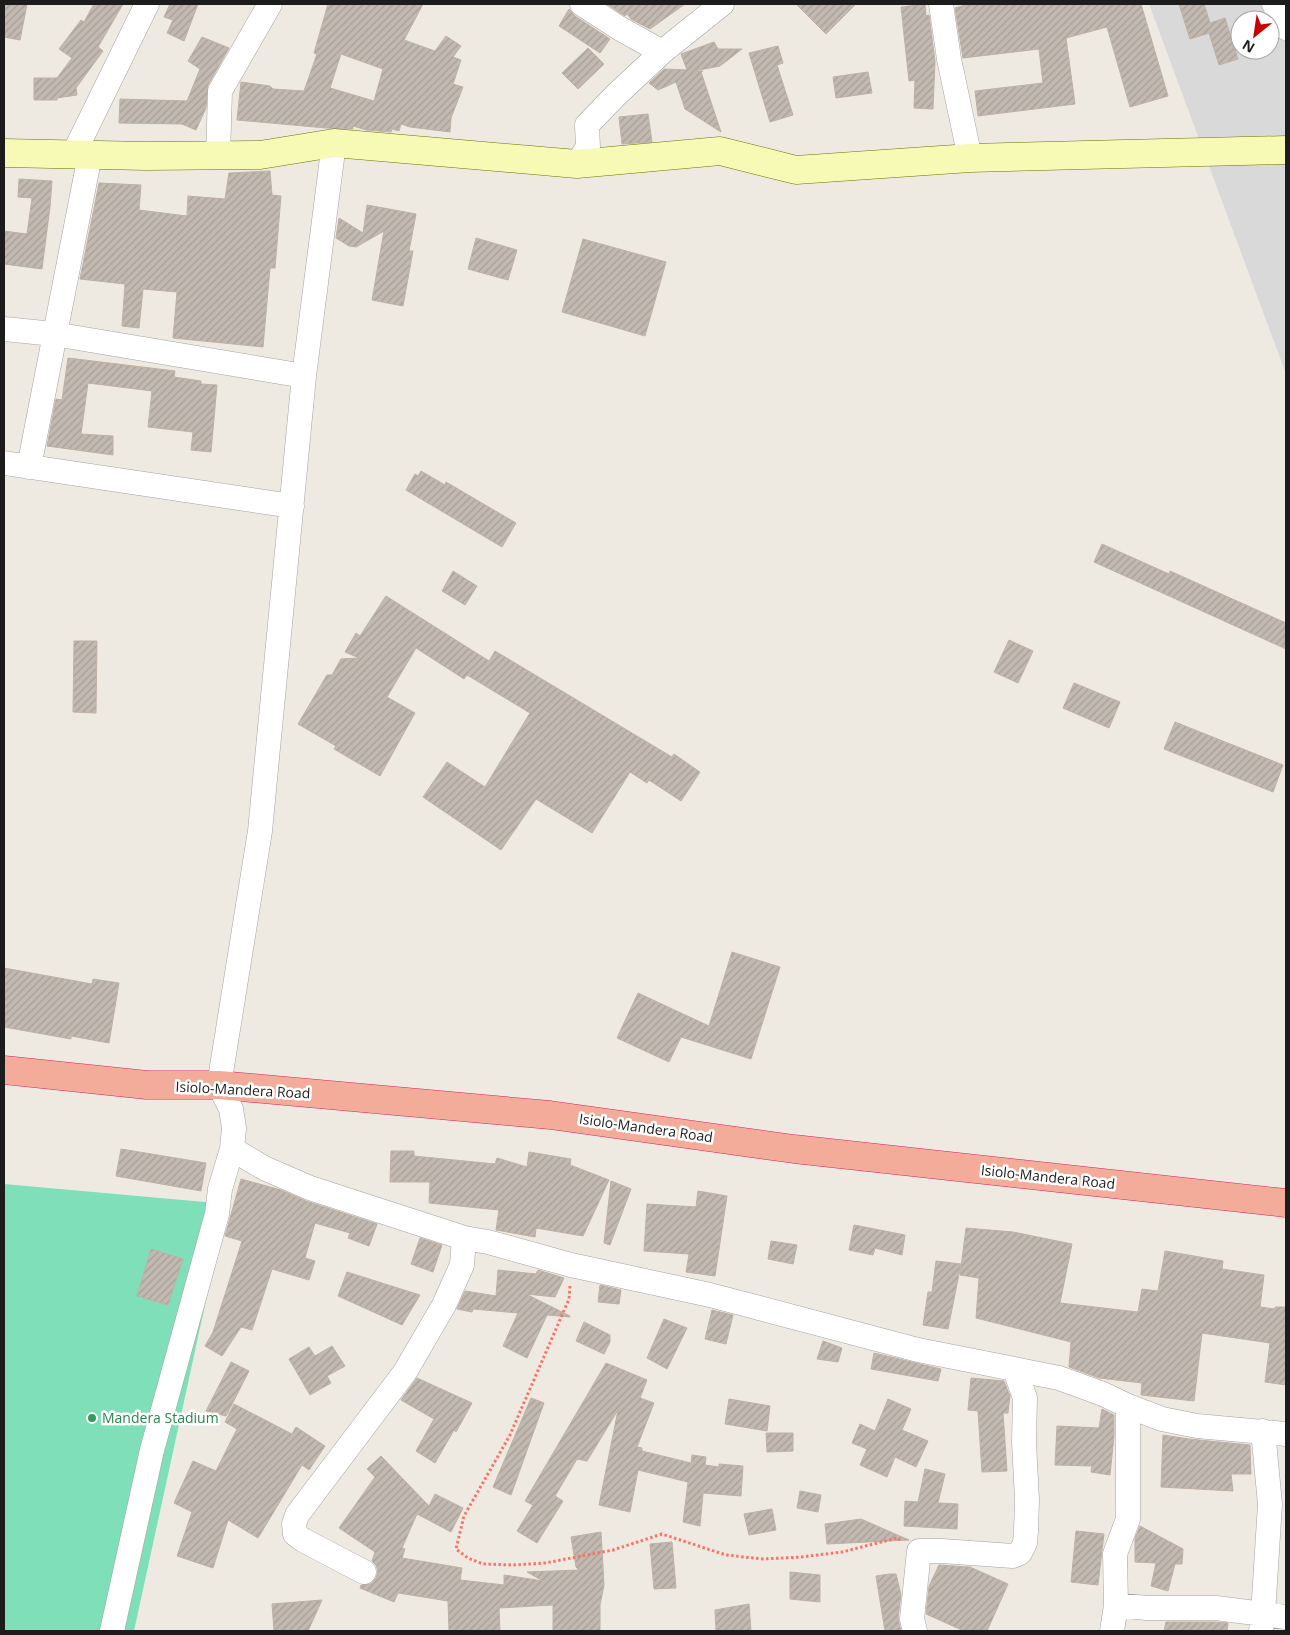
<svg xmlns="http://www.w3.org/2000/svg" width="1290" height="1635" font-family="'Open Sans',sans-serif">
<defs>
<pattern id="building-hatch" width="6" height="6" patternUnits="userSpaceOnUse" patternTransform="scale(1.25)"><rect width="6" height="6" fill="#c2b9b1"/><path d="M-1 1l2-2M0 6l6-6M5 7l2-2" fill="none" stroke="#a69e98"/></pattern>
</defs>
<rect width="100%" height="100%" fill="#eeeae2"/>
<path fill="#dad9d9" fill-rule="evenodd" d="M 1149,4 L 1286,4 L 1286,374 ZM 1240,20 L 1270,20 L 1270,50 L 1240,50 Z"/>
<path fill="#7edfb9" d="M 4,1184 L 227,1204 L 134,1631 L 4,1631 Z"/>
<path fill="url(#building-hatch)" stroke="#c0b0a4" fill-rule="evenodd" d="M 4,4 L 27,4 L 20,40 L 4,37 Z
M 94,4 L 123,4 L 98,47 L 103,51 L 76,88 L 77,95 L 57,98 L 57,100 L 34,100 L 34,78 L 57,78 L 72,58 L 59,49 L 81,20 L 84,22 Z
M 170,4 L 198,4 L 184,41 L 167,33 L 173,20 L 164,17 Z
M 328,4 L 423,4 L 404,40 L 435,51 L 446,36 L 461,46 L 453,57 L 461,60 L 453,84 L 463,87 L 451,118 L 450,132 L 410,127 L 401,124 L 399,131 L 392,129 L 391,132 L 366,130 L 353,126 L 353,129 L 326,128 L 237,120 L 241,82 L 270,86 L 273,89 L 304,91 L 317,54 L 314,53 ZM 341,54 L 383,69 L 374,101 L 330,88 Z
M 607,4 L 685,4 L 650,29 L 631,19 L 627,14 L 625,16 Z
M 796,4 L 856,4 L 826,34 Z
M 925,4 L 926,16 L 929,15 L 935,61 L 933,109 L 914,108 L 915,80 L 909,81 L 901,7 Z
M 969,4 L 1141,4 L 1168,96 L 1130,107 L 1107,27 L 1066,38 L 1075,104 L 978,116 L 975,91 L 1043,83 L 1039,49 L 963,58 L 955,8 Z
M 1179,4 L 1204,4 L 1210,23 L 1225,18 L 1238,59 L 1219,65 L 1209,33 L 1190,39 Z
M 569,9 L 575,16 L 610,39 L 600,53 L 559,26 Z
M 202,37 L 229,48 L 208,85 L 206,108 L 196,130 L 182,124 L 119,123 L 120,99 L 187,101 L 200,69 L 188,61 Z
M 714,42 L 718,49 L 742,49 L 720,66 L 694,71 L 703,71 L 701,72 L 721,132 L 685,109 L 676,82 L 658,90 L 649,83 L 664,69 L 687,70 L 681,54 Z
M 778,46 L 783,63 L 777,65 L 793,115 L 770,122 L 749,53 Z
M 588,48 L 604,64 L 578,89 L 562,73 Z
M 868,72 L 872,93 L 836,98 L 833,77 Z
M 648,114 L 652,142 L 622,144 L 619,117 Z
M 270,171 L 272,195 L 281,196 L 275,268 L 270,268 L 263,347 L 173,338 L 177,292 L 143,289 L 139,328 L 122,326 L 125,284 L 80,279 L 99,183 L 141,185 L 139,210 L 187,216 L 188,196 L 225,199 L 229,173 Z
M 19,179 L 52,181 L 50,207 L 42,269 L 4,264 L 4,231 L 27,234 L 32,198 L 18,197 Z
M 367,205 L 416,214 L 409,251 L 413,251 L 403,306 L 372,300 L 384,231 L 356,247 L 349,246 L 336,238 L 339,218 L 363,233 Z
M 476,238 L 517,250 L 508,280 L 468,269 Z
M 583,239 L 666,262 L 645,336 L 562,312 Z
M 68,358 L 175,371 L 174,377 L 201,381 L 201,384 L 217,385 L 211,452 L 191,450 L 193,432 L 148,427 L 152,391 L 88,383 L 81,434 L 113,436 L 113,455 L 47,446 L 56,399 L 62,400 Z
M 421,471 L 445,485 L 446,482 L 516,523 L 502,547 L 406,490 L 415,474 L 418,476 Z
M 1102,544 L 1169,574 L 1170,571 L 1286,623 L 1286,649 L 1094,562 Z
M 453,571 L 477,586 L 465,605 L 442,591 Z
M 386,596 L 489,661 L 495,651 L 672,757 L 674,754 L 700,772 L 681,801 L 649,780 L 647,783 L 630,772 L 592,833 L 536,799 L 501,850 L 423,797 L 447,762 L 485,787 L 530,713 L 467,675 L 464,679 L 416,648 L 387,697 L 415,713 L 380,776 L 334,749 L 336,746 L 298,724 L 327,675 L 332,675 L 341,659 L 359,658 L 345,652 L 356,633 L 360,636 Z
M 1009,640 L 1033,651 L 1018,683 L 994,672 Z
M 74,641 L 97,641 L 96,713 L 73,712 Z
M 1074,683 L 1120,702 L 1109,728 L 1063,708 Z
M 1175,722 L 1283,765 L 1273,792 L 1164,749 Z
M 732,952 L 780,967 L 751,1059 L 681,1037 L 669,1062 L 617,1038 L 638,993 L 709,1026 Z
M 4,968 L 92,984 L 93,979 L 119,983 L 109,1043 L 71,1036 L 71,1039 L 4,1027 Z
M 121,1149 L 206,1163 L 201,1191 L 116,1176 Z
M 391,1151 L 414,1151 L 414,1156 L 495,1164 L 497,1158 L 527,1167 L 529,1152 L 571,1159 L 570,1165 L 609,1180 L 583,1236 L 536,1228 L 535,1237 L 496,1230 L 499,1210 L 429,1203 L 430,1182 L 390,1182 Z
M 241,1179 L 281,1190 L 306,1201 L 377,1224 L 369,1246 L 348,1238 L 350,1233 L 315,1223 L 305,1258 L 315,1261 L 309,1280 L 272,1269 L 252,1330 L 241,1327 L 222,1356 L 205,1346 L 213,1332 L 242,1241 L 225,1236 Z
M 611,1181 L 631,1189 L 610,1245 L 604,1243 Z
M 698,1191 L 727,1196 L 715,1276 L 686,1272 L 689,1254 L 644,1251 L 647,1204 L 696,1207 Z
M 854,1225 L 905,1235 L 902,1255 L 875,1248 L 873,1255 L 849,1250 Z
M 966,1228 L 1013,1232 L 1072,1244 L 1060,1303 L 1138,1312 L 1142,1289 L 1158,1291 L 1165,1251 L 1223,1261 L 1222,1269 L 1264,1275 L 1260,1307 L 1275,1309 L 1275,1307 L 1286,1307 L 1286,1385 L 1265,1382 L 1270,1343 L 1202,1333 L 1194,1401 L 1141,1395 L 1142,1383 L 1099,1378 L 1069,1367 L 1071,1342 L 976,1318 L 979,1278 L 960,1275 Z
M 420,1238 L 442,1245 L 433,1272 L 411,1264 Z
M 771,1241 L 797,1245 L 793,1264 L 768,1259 Z
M 151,1249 L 183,1259 L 168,1305 L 137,1296 Z
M 936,1261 L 961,1264 L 948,1329 L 923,1325 L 928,1292 L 932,1292 Z
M 498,1270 L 536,1274 L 538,1270 L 564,1278 L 555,1297 L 526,1294 L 570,1316 L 570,1317 L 547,1315 L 527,1358 L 503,1346 L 518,1313 L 473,1309 L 472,1312 L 457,1309 L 465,1291 L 496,1296 Z
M 347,1272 L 420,1295 L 402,1325 L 338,1296 Z
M 600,1285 L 621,1290 L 619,1304 L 598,1302 Z
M 712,1310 L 733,1315 L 726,1344 L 705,1339 Z
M 664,1319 L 687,1328 L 667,1369 L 647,1358 Z
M 584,1322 L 610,1335 L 610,1342 L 604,1354 L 576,1341 Z
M 823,1341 L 842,1348 L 838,1362 L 817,1359 Z
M 332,1346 L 345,1366 L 327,1376 L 331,1383 L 310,1395 L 289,1359 L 309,1347 L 315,1356 Z
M 874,1353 L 941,1369 L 938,1381 L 871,1369 Z
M 231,1362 L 249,1371 L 226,1416 L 206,1411 Z
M 606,1363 L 647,1380 L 640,1398 L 654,1403 L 637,1447 L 642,1448 L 642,1451 L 691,1463 L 692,1455 L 706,1457 L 705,1465 L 719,1467 L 719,1464 L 743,1466 L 741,1496 L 703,1493 L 700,1526 L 683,1522 L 688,1482 L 638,1470 L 630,1512 L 599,1505 L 618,1410 L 587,1461 L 577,1459 L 555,1496 L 563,1501 L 537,1543 L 517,1531 L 533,1505 L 525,1501 Z
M 417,1378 L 472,1403 L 456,1432 L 454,1430 L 435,1463 L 416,1451 L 434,1419 L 401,1400 Z
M 971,1378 L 1004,1381 L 1010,1396 L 1008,1413 L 1003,1413 L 1007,1471 L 982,1472 L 978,1411 L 968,1410 Z
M 531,1398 L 544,1403 L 511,1495 L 493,1487 Z
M 729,1399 L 770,1406 L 767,1431 L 725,1424 Z
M 888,1399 L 911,1409 L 902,1430 L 928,1441 L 916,1467 L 895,1457 L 887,1477 L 860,1465 L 867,1449 L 852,1443 L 860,1424 L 875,1431 Z
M 234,1404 L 292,1434 L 296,1427 L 325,1446 L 309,1470 L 302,1465 L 258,1538 L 228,1520 L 213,1568 L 177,1556 L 192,1512 L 174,1503 L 193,1461 L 216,1471 L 237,1429 L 225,1422 Z
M 1102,1409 L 1114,1415 L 1114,1436 L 1110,1475 L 1091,1472 L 1092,1466 L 1055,1465 L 1057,1426 L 1099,1428 Z
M 766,1433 L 793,1433 L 793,1451 L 767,1452 Z
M 1163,1435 L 1189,1439 L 1250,1445 L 1251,1474 L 1231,1474 L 1233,1491 L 1161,1487 Z
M 381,1456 L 429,1506 L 435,1494 L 463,1508 L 451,1532 L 417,1514 L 402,1548 L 405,1549 L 402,1558 L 462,1568 L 460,1580 L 504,1585 L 504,1575 L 543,1581 L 527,1572 L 579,1570 L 576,1567 L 571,1537 L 601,1532 L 604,1585 L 600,1605 L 600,1631 L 553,1631 L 553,1605 L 499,1608 L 500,1631 L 449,1631 L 448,1601 L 398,1593 L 394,1602 L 360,1588 L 361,1585 L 371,1584 L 376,1578 L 378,1571 L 376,1565 L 372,1561 L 375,1552 L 339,1528 L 375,1477 L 367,1469 Z
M 925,1469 L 945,1474 L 938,1503 L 958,1504 L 957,1529 L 904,1526 L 905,1501 L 918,1502 Z
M 800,1491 L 821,1495 L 818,1512 L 797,1508 Z
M 772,1509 L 776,1530 L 749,1535 L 744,1514 Z
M 861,1519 L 909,1540 L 827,1544 L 825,1524 Z
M 1140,1526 L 1183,1549 L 1182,1564 L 1175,1564 L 1168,1591 L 1151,1586 L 1156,1563 L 1135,1562 L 1135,1538 Z
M 1076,1531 L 1104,1534 L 1098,1585 L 1071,1582 Z
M 672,1542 L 676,1588 L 654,1589 L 650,1544 Z
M 939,1565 L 970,1567 L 1008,1584 L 987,1631 L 964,1631 L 926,1614 L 929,1586 Z
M 790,1572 L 820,1575 L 820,1602 L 790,1599 Z
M 889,1574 L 896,1574 L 901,1595 L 898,1618 L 901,1631 L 885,1631 L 876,1576 Z
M 322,1600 L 308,1631 L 274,1631 L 272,1604 Z
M 749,1604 L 751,1631 L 716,1631 L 715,1610 Z
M 1166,1622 L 1215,1622 L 1228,1623 L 1227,1631 L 1164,1631 Z"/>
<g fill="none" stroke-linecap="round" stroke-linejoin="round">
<defs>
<path id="minor" d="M 582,4 L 619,28 L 662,52
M 941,4 L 949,59 L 970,158
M 1274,4 L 1286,28
M 334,143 L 304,376 L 260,831 L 219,1085 L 231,1109 L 234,1128 L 232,1149 L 264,1168 L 310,1188 L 464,1238 L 488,1242 L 571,1265 L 710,1295 L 918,1350 L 1059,1378 L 1103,1394 L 1128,1406 L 1162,1419 L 1197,1426 L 1286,1434
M 73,155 L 147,4
M 218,156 L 220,91 L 270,4
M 577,164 L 588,147 L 587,125 L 616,95 L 662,52 L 722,4
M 4,329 L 54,334 L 304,376
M 4,463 L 292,506
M 29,467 L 90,155
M 364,1572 L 303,1540 L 295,1534 L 294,1524 L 297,1515 L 405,1372 L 444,1305 L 462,1265 L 464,1238
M 1116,1605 L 1147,1608 L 1216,1608 L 1263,1614 L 1270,1504 L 1263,1431
M 112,1631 L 152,1450 L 217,1214 L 220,1189 L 232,1149
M 915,1631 L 912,1619 L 919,1551 L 942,1551 L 1013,1556 L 1020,1553 L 1025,1543 L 1026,1531 L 1027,1500 L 1024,1442 L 1025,1398 L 1015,1370
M 1112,1631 L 1116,1605 L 1115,1554 L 1128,1519 L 1128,1406
M 1261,1631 L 1263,1614 L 1286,1617"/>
<path id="secondary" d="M 4,153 L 146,156 L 260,155 L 334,143 L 577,164 L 720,151 L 796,170 L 970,158 L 1286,150"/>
<path id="trunk" d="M 4,1070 L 147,1085 L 219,1085 L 550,1115 L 794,1149 L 1286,1203"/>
</defs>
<use href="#minor" stroke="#a3a3a3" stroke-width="25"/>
<use href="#secondary" stroke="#687403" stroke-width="29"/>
<use href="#trunk" stroke="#da2162" stroke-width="29"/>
<path stroke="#fc7365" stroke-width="3" stroke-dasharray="2.5 2.5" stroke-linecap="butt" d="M 570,1286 L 569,1299 L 510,1435 L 464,1516 L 456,1549 L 468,1558 L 483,1564 L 513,1565 L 545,1563 L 613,1550 L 662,1534 L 726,1555 L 763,1559 L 801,1557 L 842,1552 L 897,1538 L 900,1540"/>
<use href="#minor" stroke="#fff" stroke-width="24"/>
<use href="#secondary" stroke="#f7fab4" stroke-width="28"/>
<use href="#trunk" stroke="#f2ac99" stroke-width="28"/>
</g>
<circle fill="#2e9e5b" stroke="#fff" stroke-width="2" cx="92" cy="1418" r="5"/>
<g text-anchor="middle" stroke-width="5" stroke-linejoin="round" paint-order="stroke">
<g font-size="14" fill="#1c1c1c" stroke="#fff">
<text transform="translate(243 1090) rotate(3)" y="5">Isiolo-Mandera Road</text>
<text transform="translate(646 1128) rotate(8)" y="5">Isiolo-Mandera Road</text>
<text transform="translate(1048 1177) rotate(6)" y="5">Isiolo-Mandera Road</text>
</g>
<g font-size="14" fill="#27864d" stroke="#fff" text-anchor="start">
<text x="102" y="1423">Mandera Stadium</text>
</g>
</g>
<rect width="1290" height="1635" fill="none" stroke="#1c1c1c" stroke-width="10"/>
<g transform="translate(1255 35) rotate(210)"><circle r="24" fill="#ffffff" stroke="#a4a4a4"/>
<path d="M0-4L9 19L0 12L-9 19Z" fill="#c90001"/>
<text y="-8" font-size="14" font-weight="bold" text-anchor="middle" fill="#1c1c1c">N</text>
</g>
</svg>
